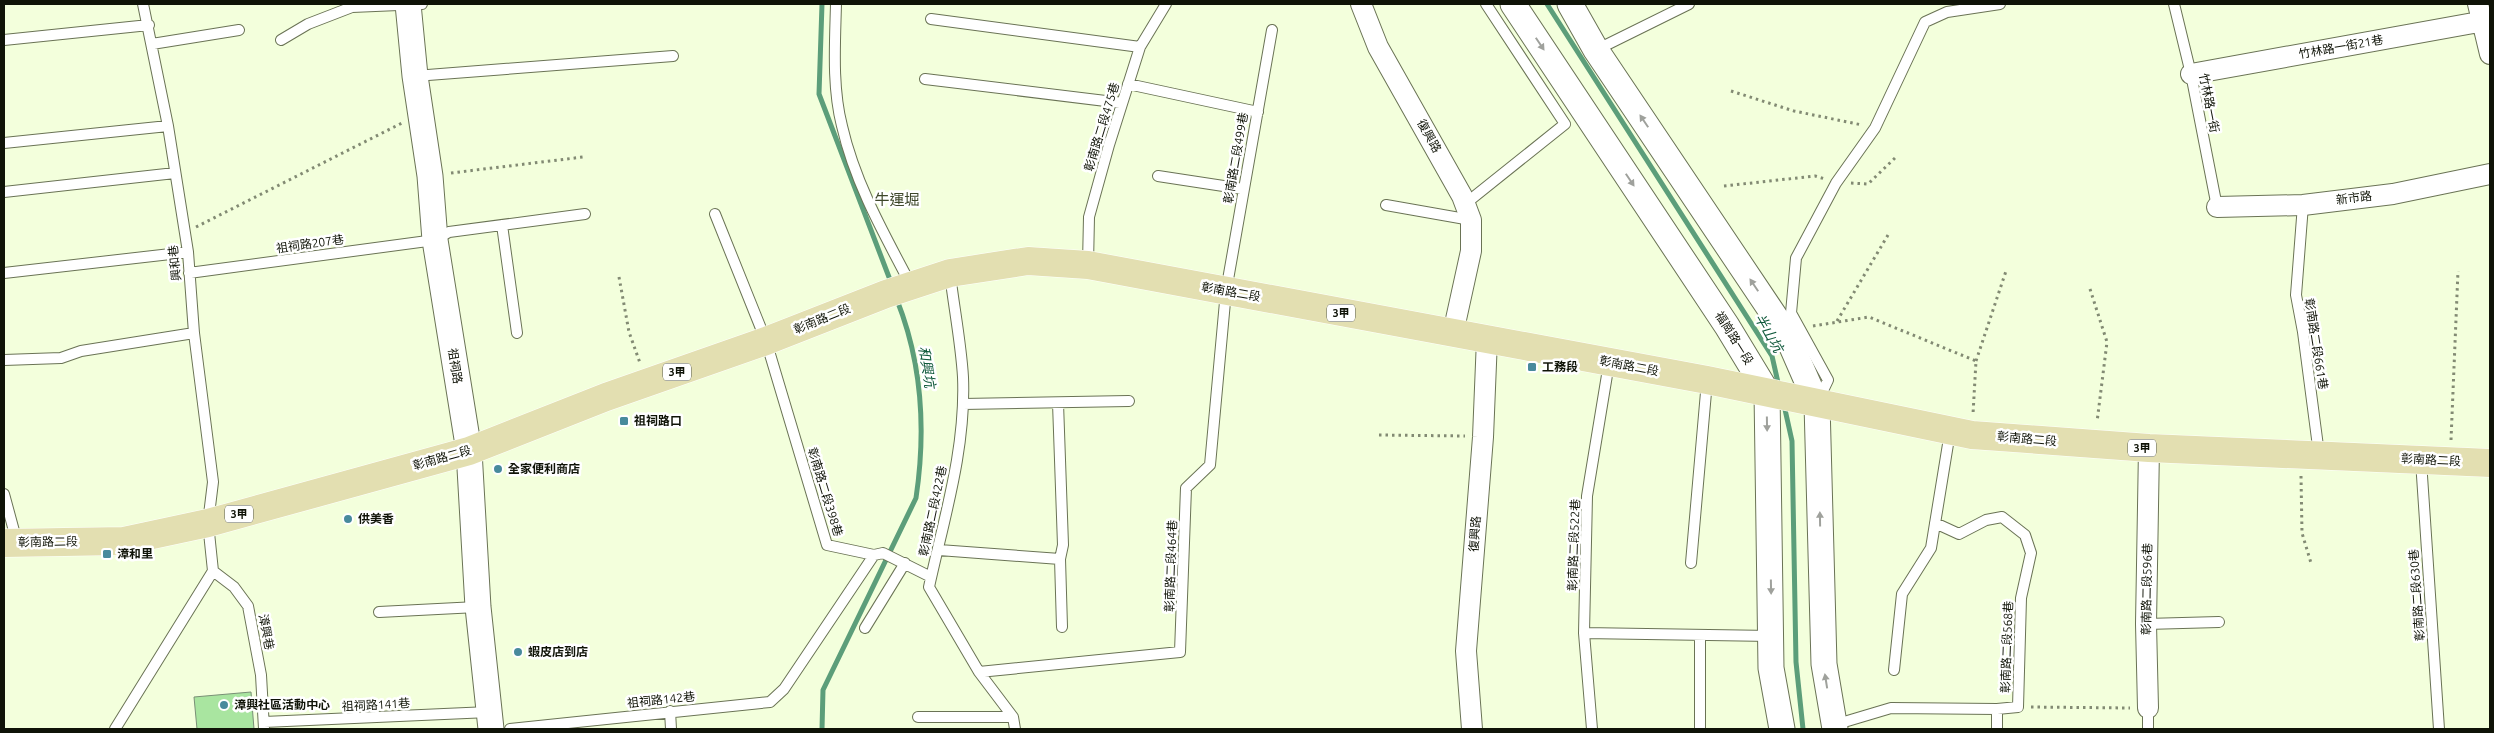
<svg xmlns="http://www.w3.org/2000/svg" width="2494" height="733" font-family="Ubuntu,'Noto Sans TC',sans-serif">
<rect width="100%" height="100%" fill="#f3ffdc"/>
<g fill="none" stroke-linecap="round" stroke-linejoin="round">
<path stroke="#5c9e7a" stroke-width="5" d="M 822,4 L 819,94 L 892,285
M 1547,4 L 1772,356 L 1779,387
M 1784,405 L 1792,441 L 1796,662 L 1803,729
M 822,729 L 823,690 L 916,498 C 926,431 922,363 897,300"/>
</g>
<path fill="#a9e5a0" stroke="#799076" d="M 251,692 L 254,729 L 197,729 L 194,697 Z"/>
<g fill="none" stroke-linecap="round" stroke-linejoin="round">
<defs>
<path id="service" d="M 143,4 L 168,126 L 188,252 L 194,333 L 213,482 L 208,523 L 213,571 L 234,587 L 248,606 L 261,675 L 264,729
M 836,4 C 835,44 832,87 842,126 C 855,183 884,234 911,285
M 2174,4 L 2191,74 L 2217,207
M 931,19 L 1140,47
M 4,40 L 149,25
M 281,40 L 308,24 L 352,7 L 422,4
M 152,44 L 239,30
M 1596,50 L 1689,4
M 415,76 L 673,56
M 925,79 L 1122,103
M 1128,84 L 1258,112
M 4,143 L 168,126
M 1158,176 L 1243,189
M 4,192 L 175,173
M 1465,204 L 1565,124 L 1486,4
M 1386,205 L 1471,220
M 2303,205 L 2296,295 L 2303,332 L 2319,454
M 715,214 L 766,341 L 827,545 L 874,555 L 883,553 L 931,577
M 502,225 L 517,333
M 1088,264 L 1089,217 L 1109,145 L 1140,47 L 1166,4
M 4,273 L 188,252
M 189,273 L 435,240 L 449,232 L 585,214
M 950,274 C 954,308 961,343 963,377 C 966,449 944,518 929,587 L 979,672 L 1013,717 L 1015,729
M 4,360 L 61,358 L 81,351 L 194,333
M 1818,401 L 1828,380 L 1791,313 L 1796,258 L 1836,183 L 1875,128 L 1925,22 L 1947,12 L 2000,4
M 963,404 L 1129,401
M 2421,461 L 2439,729
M 4,494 L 17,542
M 939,550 L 1060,559 L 1063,545 L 1058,403
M 1060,559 L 1062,627
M 1691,563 L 1707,381
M 379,612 L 477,607
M 2146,624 L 2219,622
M 865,628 L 905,563
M 1584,633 L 1771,636
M 1700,635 L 1700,729
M 1894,670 L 1902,594 L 1931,548 L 1950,432
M 979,672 L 1180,652 L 1186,488 L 1210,465 L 1226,291 L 1272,30
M 2148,708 L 2148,729
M 1997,709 L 1997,729
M 670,711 L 671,729
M 918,717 L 1013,717
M 264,722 L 489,712
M 1834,725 L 1891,708 L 1997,709 L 2018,707 L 2021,598 L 2031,553 L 2025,535 L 2002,517 L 1986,520 L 1959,534 L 1935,523
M 115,729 L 213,571
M 510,729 L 770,702 L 784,689 L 874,555
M 1592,729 L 1584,633 L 1587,496 L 1609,363"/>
<path id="minor" d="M 1361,4 L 1378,47 L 1462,196 L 1471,220 L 1471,251 L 1453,333
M 2478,4 L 2490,54
M 2191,74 L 2490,20
M 2217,207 L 2303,205 L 2393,194 L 2490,174
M 2148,708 L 2146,624 L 2149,448
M 1472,729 L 1466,651 L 1483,437 L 1487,339"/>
<path id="tertiary" d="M 408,4 L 415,76 L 430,176 L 435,240 L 469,451 L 478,607 L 491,729
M 1513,4 L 1727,326 L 1767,392 L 1771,668 L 1782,729
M 1570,4 L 1596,50 L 1786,333 L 1817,404 L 1824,664 L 1835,729"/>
<path id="primary" d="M 4,543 L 124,541 L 208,523 L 469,451 L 606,397 L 766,341 L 886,294 L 950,273 L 1028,261 L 1088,265 L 1707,380 L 1972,435 L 2149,448 L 2490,463"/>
</defs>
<use href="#service" stroke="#6a7355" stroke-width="12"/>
<use href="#minor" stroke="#6a7355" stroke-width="22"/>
<use href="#tertiary" stroke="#6a7355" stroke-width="27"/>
<use href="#primary" stroke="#fff" stroke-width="29"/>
<path stroke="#828a73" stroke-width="3" stroke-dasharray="2.5 4" stroke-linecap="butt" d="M 1731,91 L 1794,111 L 1862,125
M 451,173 L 583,157
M 1851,183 L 1868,184 L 1896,157
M 1724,186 L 1815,176 L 1825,179
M 196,227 L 402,123
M 619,277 L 629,332 L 640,363
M 2090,289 L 2107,342 L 2097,422
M 1837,321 L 1888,235
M 1813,326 L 1869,317 L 1976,361 L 1973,414
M 1976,361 L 2006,271
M 1379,435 L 1465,436
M 2451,440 L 2458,271
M 2301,476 L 2302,533 L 2311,563
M 2031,707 L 2130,708"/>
<use href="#service" stroke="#fff" stroke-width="10"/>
<use href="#minor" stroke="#fff" stroke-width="20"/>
<use href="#tertiary" stroke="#fff" stroke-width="25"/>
<use href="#primary" stroke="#e3dfb1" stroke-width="28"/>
</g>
<defs><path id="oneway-solid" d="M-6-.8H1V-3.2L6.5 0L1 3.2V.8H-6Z" transform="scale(1.25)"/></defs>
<g fill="#9fa19c">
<use href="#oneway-solid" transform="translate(1540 44) rotate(56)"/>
<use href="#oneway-solid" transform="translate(1644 121) rotate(-124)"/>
<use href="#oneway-solid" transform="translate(1630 180) rotate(56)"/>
<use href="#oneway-solid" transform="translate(1754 285) rotate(-124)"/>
<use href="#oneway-solid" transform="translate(1767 424) rotate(89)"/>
<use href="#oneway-solid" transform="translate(1820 519) rotate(-91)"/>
<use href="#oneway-solid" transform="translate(1771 587) rotate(89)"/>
<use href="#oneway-solid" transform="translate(1826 681) rotate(-99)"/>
</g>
<g fill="#488a9c" stroke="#fff" stroke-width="2">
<rect x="1527" y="362" width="10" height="10" rx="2.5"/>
<rect x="619" y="416" width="10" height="10" rx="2.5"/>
<circle cx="498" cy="469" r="5"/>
<circle cx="348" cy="519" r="5"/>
<rect x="102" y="549" width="10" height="10" rx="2.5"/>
<circle cx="518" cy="652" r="5"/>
<circle cx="224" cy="705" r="5"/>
</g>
<g text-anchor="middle" stroke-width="5" stroke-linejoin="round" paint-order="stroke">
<g fill="#fff" stroke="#575a51" stroke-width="1">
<rect x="1327" y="304.5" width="28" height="17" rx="4"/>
<rect x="663" y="363.5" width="28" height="17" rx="4"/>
<rect x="2128" y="439.5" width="28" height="17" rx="4"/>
<rect x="225" y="505.5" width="28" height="17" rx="4"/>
</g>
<g font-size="11" font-weight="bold" fill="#0f1307">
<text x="1341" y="317">3甲</text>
<text x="677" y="376">3甲</text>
<text x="2142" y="452">3甲</text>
<text x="239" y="518">3甲</text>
</g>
<g font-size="12" fill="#0f1307" stroke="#fff">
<text transform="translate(2341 47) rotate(-10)" y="4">竹林路一街21巷</text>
<text transform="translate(2209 103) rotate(79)" y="4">竹林路一街</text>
<text transform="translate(1102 127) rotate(-73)" y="4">彰南路二段475巷</text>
<text transform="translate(1429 136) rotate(61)" y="4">復興路</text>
<text transform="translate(1236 158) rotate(-80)" y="4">彰南路二段499巷</text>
<text transform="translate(2354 198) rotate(-7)" y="4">新市路</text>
<text transform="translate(310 244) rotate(-8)" y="4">祖祠路207巷</text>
<text transform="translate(175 263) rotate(-96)" y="4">興和巷</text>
<text transform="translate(1231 292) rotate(10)" y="4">彰南路二段</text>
<text transform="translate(822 319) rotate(-22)" y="4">彰南路二段</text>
<text transform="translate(1734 338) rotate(58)" y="4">福崗路一段</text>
<text transform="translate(2316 344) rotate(81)" y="4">彰南路二段661巷</text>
<text transform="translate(455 366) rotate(81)" y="4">祖祠路</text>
<text transform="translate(1629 366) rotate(11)" y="4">彰南路二段</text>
<text transform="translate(2027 439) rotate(5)" y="4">彰南路二段</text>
<text transform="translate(442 458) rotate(-16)" y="4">彰南路二段</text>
<text transform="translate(2431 460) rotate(3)" y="4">彰南路二段</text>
<text transform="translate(825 492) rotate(73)" y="4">彰南路二段398巷</text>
<text transform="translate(933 511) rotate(-78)" y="4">彰南路二段422巷</text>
<text transform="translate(1475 534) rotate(-86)" y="4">復興路</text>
<text transform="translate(48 542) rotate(-1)" y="4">彰南路二段</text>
<text transform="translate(1574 545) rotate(-88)" y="4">彰南路二段522巷</text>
<text transform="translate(1171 566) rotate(-88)" y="4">彰南路二段464巷</text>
<text transform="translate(2147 589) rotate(-89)" y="4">彰南路二段596巷</text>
<text transform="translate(2417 595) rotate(-94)" y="4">彰南路二段630巷</text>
<text transform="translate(266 632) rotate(79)" y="4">漳興巷</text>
<text transform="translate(2007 647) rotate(-88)" y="4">彰南路二段568巷</text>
<text transform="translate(661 700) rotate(-6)" y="4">祖祠路142巷</text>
<text transform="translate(376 705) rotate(-3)" y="4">祖祠路141巷</text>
</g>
<g font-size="12" font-weight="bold" fill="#0f1307" stroke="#fff" text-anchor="start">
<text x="1542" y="371">工務段</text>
<text x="634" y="425">祖祠路口</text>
<text x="508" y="473">全家便利商店</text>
<text x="358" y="523">供美香</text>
<text x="117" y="558">漳和里</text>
<text x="528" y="656">蝦皮店到店</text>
<text x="234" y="709">漳興社區活動中心</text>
</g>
<g font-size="14" font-style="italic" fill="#10593b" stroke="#fff">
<text transform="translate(1769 333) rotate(60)" y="5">半山坑</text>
<text transform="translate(927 367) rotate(81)" y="5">和興坑</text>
</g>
<g font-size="15" fill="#3e472a" stroke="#fff">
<text x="897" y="205">牛運堀</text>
</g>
</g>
<rect width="2494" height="733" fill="none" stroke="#0f1307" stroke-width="10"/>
</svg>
